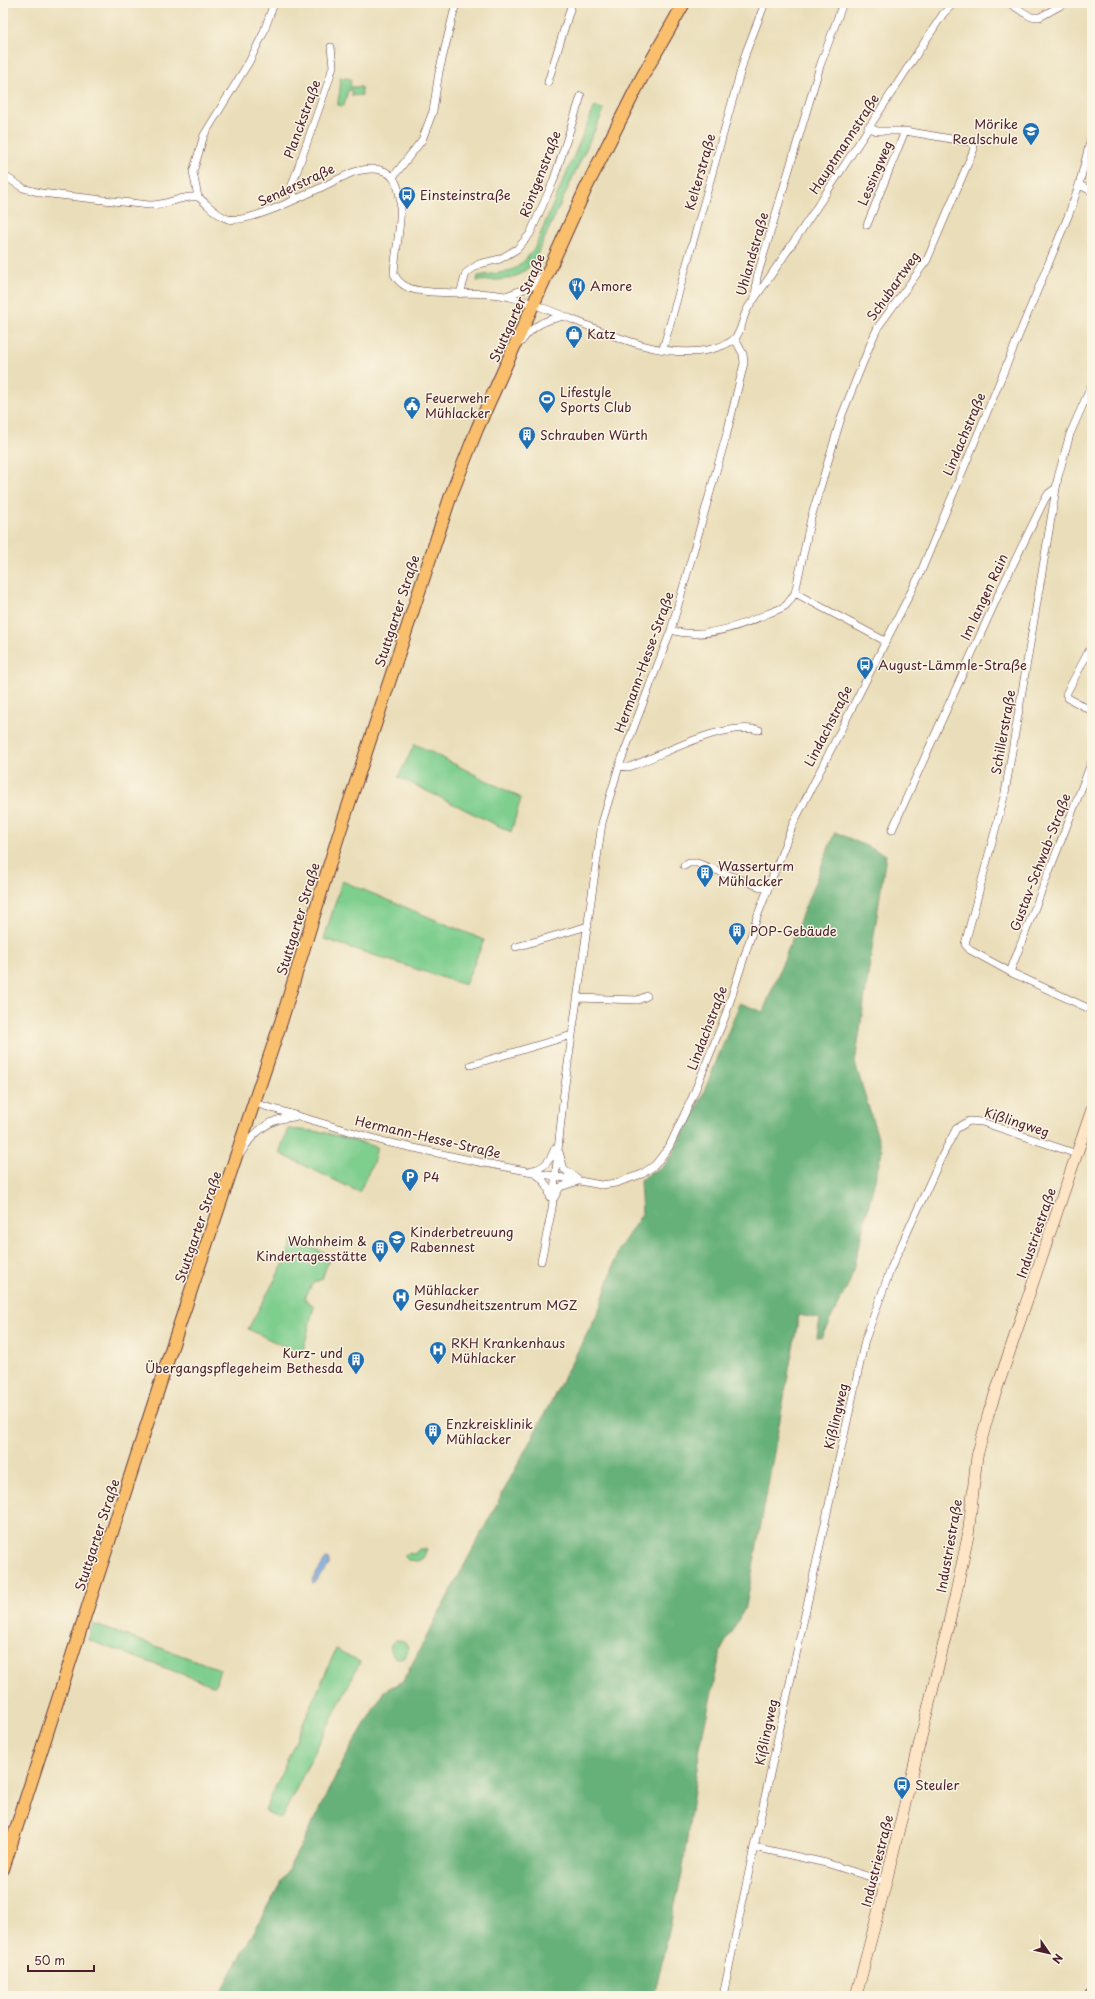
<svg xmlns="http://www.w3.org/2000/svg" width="1095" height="1999" font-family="'Playpen Sans',sans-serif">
<rect width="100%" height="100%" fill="#fcf5e5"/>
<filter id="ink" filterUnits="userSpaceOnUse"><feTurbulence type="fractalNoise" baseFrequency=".025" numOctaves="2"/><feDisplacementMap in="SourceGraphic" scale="8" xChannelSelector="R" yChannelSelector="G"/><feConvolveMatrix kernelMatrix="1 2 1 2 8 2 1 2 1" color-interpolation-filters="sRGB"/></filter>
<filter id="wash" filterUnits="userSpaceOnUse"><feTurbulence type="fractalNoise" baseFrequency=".012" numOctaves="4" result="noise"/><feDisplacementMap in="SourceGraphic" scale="16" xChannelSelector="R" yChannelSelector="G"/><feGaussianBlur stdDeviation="0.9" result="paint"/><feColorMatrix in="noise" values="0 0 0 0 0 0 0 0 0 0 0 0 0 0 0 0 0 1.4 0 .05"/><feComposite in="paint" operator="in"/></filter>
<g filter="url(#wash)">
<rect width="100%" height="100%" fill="#eadeba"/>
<path fill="#7ece8e" stroke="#64765c" d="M 340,77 L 351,79 L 350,87 L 361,87 L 362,95 L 352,96 L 352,91 L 348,90 L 344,106 L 338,105 C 338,95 342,87 340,77 Z
M 595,106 L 604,110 L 533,263 C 514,283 502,279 477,281 L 478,276 C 509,271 516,275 535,247 Z
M 415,744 L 521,798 L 511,832 L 398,777 Z
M 342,881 L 484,940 L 465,985 L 324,939 Z
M 288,1129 L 322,1132 L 377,1147 L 373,1163 L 359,1192 L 279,1153 Z
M 293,1238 L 330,1256 L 322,1279 L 313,1283 L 304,1299 L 314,1306 L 302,1355 L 248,1329 L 284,1263 Z
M 419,1549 L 427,1549 L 423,1558 L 418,1561 L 408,1560 L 405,1557 L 405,1555 L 407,1553 L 414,1554 Z
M 93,1624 L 220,1669 L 215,1686 L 88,1640 Z
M390 1649a9 9 0 1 1 18 0a9 9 0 1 1-18 0Z
M 336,1649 L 360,1662 L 281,1819 L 265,1811 Z"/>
<path fill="#66b179" stroke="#586852" d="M 835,832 L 886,855 L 855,1063 L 882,1151 L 850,1281 L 821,1338 L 817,1337 L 820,1319 L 799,1315 L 746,1606 L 721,1650 L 700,1747 L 682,1874 L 654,1996 L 219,1996 L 304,1840 L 342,1763 L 384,1691 L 403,1681 L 598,1313 L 619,1249 L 642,1214 L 640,1180 L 665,1165 L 674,1151 L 699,1104 L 740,1003 L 763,1012 Z"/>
<path fill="#72a4dd" stroke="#5e6284" d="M 326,1559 L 329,1560 L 329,1565 L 313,1584 L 312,1580 Z"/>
</g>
<g filter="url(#ink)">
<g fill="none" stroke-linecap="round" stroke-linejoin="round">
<defs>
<path id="street" d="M 1009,3 L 1031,17 L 1040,17 L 1065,3
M 548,82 L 572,3
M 3,175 L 23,188 L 41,193 L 149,205 C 166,206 182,195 198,197 C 208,204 215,215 228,219 C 253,225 327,183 354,172 C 423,152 395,237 394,274 C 397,280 401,284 407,287 C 414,291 424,291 432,292 C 459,294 488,291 514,298 C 573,314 646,362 708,350 C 716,348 729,345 735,338 C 741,332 742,322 745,314 C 747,309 751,303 755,298 C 820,206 880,109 943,14 L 954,3
M 393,177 L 422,140 L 433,111 L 439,72 L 456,3
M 1079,185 L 1092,191
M 198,197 L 193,172 L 204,135 L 249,62 L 263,34 L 274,3
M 295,198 L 291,188 L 329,80 L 333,66 L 331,47
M 867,225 L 905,131
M 460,294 L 466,273 L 479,264 L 500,259 L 517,249 L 530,234 L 553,182 L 581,96
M 506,296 L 532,286 L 543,275
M 755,298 L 757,277 L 820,66 L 843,3
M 521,342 C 532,326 544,320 564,316
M 663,349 L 746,52 L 765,3
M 1092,384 L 1070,434 L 1058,477 L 1005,793 L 965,944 L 970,950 L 1010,972 L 1092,1010
M 795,593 L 811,518 L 842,415 L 872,340 L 878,327 L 927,260 L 974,149 L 973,144 L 969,142 L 905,131 L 877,131 L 868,127
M 671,630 C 702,640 739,627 769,613 C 774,611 781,609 785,606 C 789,603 792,597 795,593 L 885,641
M 1092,645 L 1066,694 L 1068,698 L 1092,711
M 619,766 L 629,767 C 665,754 722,721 759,730
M 892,830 L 1001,589 L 1045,499 L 1049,493 L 1056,488
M 684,866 L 689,863 L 697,863 L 766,889
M 516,947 L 588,926
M 1010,972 L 1092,761
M 578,998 L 638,1000 L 647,996
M 471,1065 L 572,1035
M 254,1103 L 386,1142 L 479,1162 L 601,1185 L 616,1183 L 642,1174 L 655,1165 L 669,1147 L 692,1098 L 725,1017 L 757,917 L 793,824 L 920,574 L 1069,214 L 1079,185 L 1092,134
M 559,1152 L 564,1169 L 577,1178
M 241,1153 C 253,1132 270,1118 294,1117
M 532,1170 C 545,1169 551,1159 555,1148
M 534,1173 C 543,1178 549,1187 550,1197
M 554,1198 L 560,1187 L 576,1182
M 541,1261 L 552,1209 L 564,1092 L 602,823 L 619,766 L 671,630 L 727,433 L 744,363 L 743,354 L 735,339
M 754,1847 L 826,1863 L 886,1882
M 723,1996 L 754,1847 L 865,1340 L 891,1268 L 941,1158 L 956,1129 L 969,1121 L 982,1122 L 1077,1154"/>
<path id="secondary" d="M 856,1996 L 886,1882 L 955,1597 L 968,1536 L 977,1456 L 989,1412 L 1092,1109"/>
<path id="primary" d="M 3,1869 L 171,1350 L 282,1019 L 338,837 L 451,495 L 477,429 L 586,188 L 641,79 L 684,3"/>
</defs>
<use href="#street" stroke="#623c40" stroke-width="8"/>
<use href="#secondary" stroke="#623c40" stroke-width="12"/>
<use href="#primary" stroke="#623c40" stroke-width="14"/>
<use href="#street" stroke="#fff" stroke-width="7"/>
<use href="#secondary" stroke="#fde5c5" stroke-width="11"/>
<use href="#primary" stroke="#f9bf6d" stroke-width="12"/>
<defs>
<path id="rail" d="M 1086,1996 L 1092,1984"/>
</defs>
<use href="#rail" stroke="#4a1f2b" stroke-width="4"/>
<use href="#rail" stroke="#fcf5e5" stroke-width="2.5" stroke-dasharray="8" stroke-linecap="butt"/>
</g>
</g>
<defs>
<symbol id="school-pin" viewBox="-11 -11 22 30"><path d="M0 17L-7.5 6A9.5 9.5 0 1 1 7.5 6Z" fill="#1f6fb2" stroke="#fcf5e5"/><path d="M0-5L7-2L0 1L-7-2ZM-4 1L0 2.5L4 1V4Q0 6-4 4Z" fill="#fff"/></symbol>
<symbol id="bus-pin" viewBox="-11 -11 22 30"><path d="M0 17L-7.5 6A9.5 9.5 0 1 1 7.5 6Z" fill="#1f6fb2" stroke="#fcf5e5"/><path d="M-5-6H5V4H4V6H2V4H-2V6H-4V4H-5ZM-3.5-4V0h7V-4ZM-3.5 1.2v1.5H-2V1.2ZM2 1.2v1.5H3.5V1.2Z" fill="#fff"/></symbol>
<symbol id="restaurant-pin" viewBox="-11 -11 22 30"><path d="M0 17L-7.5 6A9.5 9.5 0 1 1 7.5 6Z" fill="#1f6fb2" stroke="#fcf5e5"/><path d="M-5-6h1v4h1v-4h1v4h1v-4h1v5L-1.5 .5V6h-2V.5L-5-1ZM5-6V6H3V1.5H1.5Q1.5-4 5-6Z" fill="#fff"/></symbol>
<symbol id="shop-pin" viewBox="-11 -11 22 30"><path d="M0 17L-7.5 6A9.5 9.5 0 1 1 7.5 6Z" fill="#1f6fb2" stroke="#fcf5e5"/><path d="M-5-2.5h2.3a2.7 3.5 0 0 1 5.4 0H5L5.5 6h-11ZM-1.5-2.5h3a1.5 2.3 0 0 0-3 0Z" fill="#fff"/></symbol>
<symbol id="stadium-pin" viewBox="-11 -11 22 30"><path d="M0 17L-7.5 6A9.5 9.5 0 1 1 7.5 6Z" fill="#1f6fb2" stroke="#fcf5e5"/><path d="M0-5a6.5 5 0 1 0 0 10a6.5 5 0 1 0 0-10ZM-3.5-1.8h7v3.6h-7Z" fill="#fff"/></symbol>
<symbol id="civic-pin" viewBox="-11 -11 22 30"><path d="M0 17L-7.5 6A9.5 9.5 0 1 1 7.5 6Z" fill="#1f6fb2" stroke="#fcf5e5"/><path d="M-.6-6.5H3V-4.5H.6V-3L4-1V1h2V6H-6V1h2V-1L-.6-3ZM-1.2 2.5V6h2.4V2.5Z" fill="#fff"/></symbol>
<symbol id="building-pin" viewBox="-11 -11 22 30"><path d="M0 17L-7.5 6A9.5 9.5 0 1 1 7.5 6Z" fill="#1f6fb2" stroke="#fcf5e5"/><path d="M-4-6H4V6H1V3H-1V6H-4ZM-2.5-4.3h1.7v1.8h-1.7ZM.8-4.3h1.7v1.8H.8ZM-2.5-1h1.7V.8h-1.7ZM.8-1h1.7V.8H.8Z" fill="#fff"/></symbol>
<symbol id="parking-pin" viewBox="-11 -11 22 30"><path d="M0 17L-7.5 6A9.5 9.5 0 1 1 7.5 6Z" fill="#1f6fb2" stroke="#fcf5e5"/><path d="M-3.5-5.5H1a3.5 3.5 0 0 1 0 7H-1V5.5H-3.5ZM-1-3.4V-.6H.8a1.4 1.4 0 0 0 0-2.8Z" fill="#fff"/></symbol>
<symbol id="hospital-pin" viewBox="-11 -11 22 30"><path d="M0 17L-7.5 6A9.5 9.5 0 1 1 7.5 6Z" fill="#1f6fb2" stroke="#fcf5e5"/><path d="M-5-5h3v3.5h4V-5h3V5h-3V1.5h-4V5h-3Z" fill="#fff"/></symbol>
</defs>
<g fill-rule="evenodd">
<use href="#school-pin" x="1021" y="121" width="20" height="27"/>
<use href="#bus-pin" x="397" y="185" width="20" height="27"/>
<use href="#restaurant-pin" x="567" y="276" width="20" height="27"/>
<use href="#shop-pin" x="564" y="324" width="20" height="27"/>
<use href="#stadium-pin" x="537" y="389" width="20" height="27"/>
<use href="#civic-pin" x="402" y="395" width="20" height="27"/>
<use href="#building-pin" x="517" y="425" width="20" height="27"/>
<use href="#bus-pin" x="855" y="655" width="20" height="27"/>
<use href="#building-pin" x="695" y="863" width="20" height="27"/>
<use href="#building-pin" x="727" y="921" width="20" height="27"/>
<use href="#parking-pin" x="400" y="1167" width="20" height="27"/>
<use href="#school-pin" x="387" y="1229" width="20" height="27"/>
<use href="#building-pin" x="370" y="1238" width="20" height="27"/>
<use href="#hospital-pin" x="391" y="1287" width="20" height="27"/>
<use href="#hospital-pin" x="428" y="1340" width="20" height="27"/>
<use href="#building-pin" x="346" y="1350" width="20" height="27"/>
<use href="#building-pin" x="423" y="1421" width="20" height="27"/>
<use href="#bus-pin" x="892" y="1775" width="20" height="27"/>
</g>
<g text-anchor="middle" stroke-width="3" stroke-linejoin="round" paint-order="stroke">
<g font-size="13" fill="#4a1f2b" stroke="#fcf5e5">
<text transform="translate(302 119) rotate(-70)" y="5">Planckstraße</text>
<text transform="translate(844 144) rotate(-57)" y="5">Hauptmannstraße</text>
<text transform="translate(700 172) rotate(-74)" y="5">Kelterstraße</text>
<text transform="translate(875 173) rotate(-67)" y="5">Lessingweg</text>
<text transform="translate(540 174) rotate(-69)" y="5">Röntgenstraße</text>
<text transform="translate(296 185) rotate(-25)" y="5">Senderstraße</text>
<text transform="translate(752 254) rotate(-74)" y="5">Uhlandstraße</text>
<text transform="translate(893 286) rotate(-55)" y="5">Schubartweg</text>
<text transform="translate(517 308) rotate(-66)" y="5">Stuttgarter Straße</text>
<text transform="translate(964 434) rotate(-67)" y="5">Lindachstraße</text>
<text transform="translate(984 597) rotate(-65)" y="5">Im langen Rain</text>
<text transform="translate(397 611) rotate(-72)" y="5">Stuttgarter Straße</text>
<text transform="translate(644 662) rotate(-70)" y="5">Hermann-Hesse-Straße</text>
<text transform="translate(828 726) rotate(-63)" y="5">Lindachstraße</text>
<text transform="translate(1003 732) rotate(-80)" y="5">Schillerstraße</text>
<text transform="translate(1040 862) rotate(-69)" y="5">Gustav-Schwab-Straße</text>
<text transform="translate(298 919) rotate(-73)" y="5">Stuttgarter Straße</text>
<text transform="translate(707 1028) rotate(-69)" y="5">Lindachstraße</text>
<text transform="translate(1017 1122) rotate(18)" y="5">Kißlingweg</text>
<text transform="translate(428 1137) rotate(13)" y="5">Hermann-Hesse-Straße</text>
<text transform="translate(198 1227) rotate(-71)" y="5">Stuttgarter Straße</text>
<text transform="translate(1036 1233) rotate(-71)" y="5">Industriestraße</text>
<text transform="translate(836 1416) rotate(-77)" y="5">Kißlingweg</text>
<text transform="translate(97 1535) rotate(-72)" y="5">Stuttgarter Straße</text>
<text transform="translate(949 1546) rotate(-80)" y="5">Industriestraße</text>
<text transform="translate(766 1732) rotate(-78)" y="5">Kißlingweg</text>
<text transform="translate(877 1861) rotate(-76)" y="5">Industriestraße</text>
</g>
<g font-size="13" fill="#4a1f2b" stroke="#fcf5e5" text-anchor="start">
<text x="1018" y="129" text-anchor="end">Mörike<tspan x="1018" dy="15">Realschule</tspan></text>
<text x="420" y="200">Einsteinstraße</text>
<text x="590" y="291">Amore</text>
<text x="587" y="339">Katz</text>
<text x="560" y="397">Lifestyle<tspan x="560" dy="15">Sports Club</tspan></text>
<text x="425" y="403">Feuerwehr<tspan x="425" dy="15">Mühlacker</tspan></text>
<text x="540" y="440">Schrauben Würth</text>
<text x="878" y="670">August-Lämmle-Straße</text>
<text x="718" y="871">Wasserturm<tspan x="718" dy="15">Mühlacker</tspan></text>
<text x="750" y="936">POP-Gebäude</text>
<text x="423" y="1182">P4</text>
<text x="410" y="1237">Kinderbetreuung<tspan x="410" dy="15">Rabennest</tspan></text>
<text x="367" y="1246" text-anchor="end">Wohnheim &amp;<tspan x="367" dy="15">Kindertagesstätte</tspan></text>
<text x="414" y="1295">Mühlacker<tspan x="414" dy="15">Gesundheitszentrum MGZ</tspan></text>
<text x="451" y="1348">RKH Krankenhaus<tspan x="451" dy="15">Mühlacker</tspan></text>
<text x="343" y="1358" text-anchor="end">Kurz- und<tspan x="343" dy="15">Übergangspflegeheim Bethesda</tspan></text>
<text x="446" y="1429">Enzkreisklinik<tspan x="446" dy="15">Mühlacker</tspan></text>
<text x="915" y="1790">Steuler</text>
</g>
</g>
<rect width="1095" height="1999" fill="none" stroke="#fcf5e5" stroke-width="16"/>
<g transform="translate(1049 1953) rotate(124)" stroke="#fcf5e5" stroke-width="3" paint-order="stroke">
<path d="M0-3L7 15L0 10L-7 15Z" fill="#4a1f2b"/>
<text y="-6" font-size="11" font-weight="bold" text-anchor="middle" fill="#4a1f2b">N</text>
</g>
<path d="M28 1965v6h66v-6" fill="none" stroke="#4a1f2b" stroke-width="2"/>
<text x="34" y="1965" font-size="12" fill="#4a1f2b" stroke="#fcf5e5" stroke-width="3" paint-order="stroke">50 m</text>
</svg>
